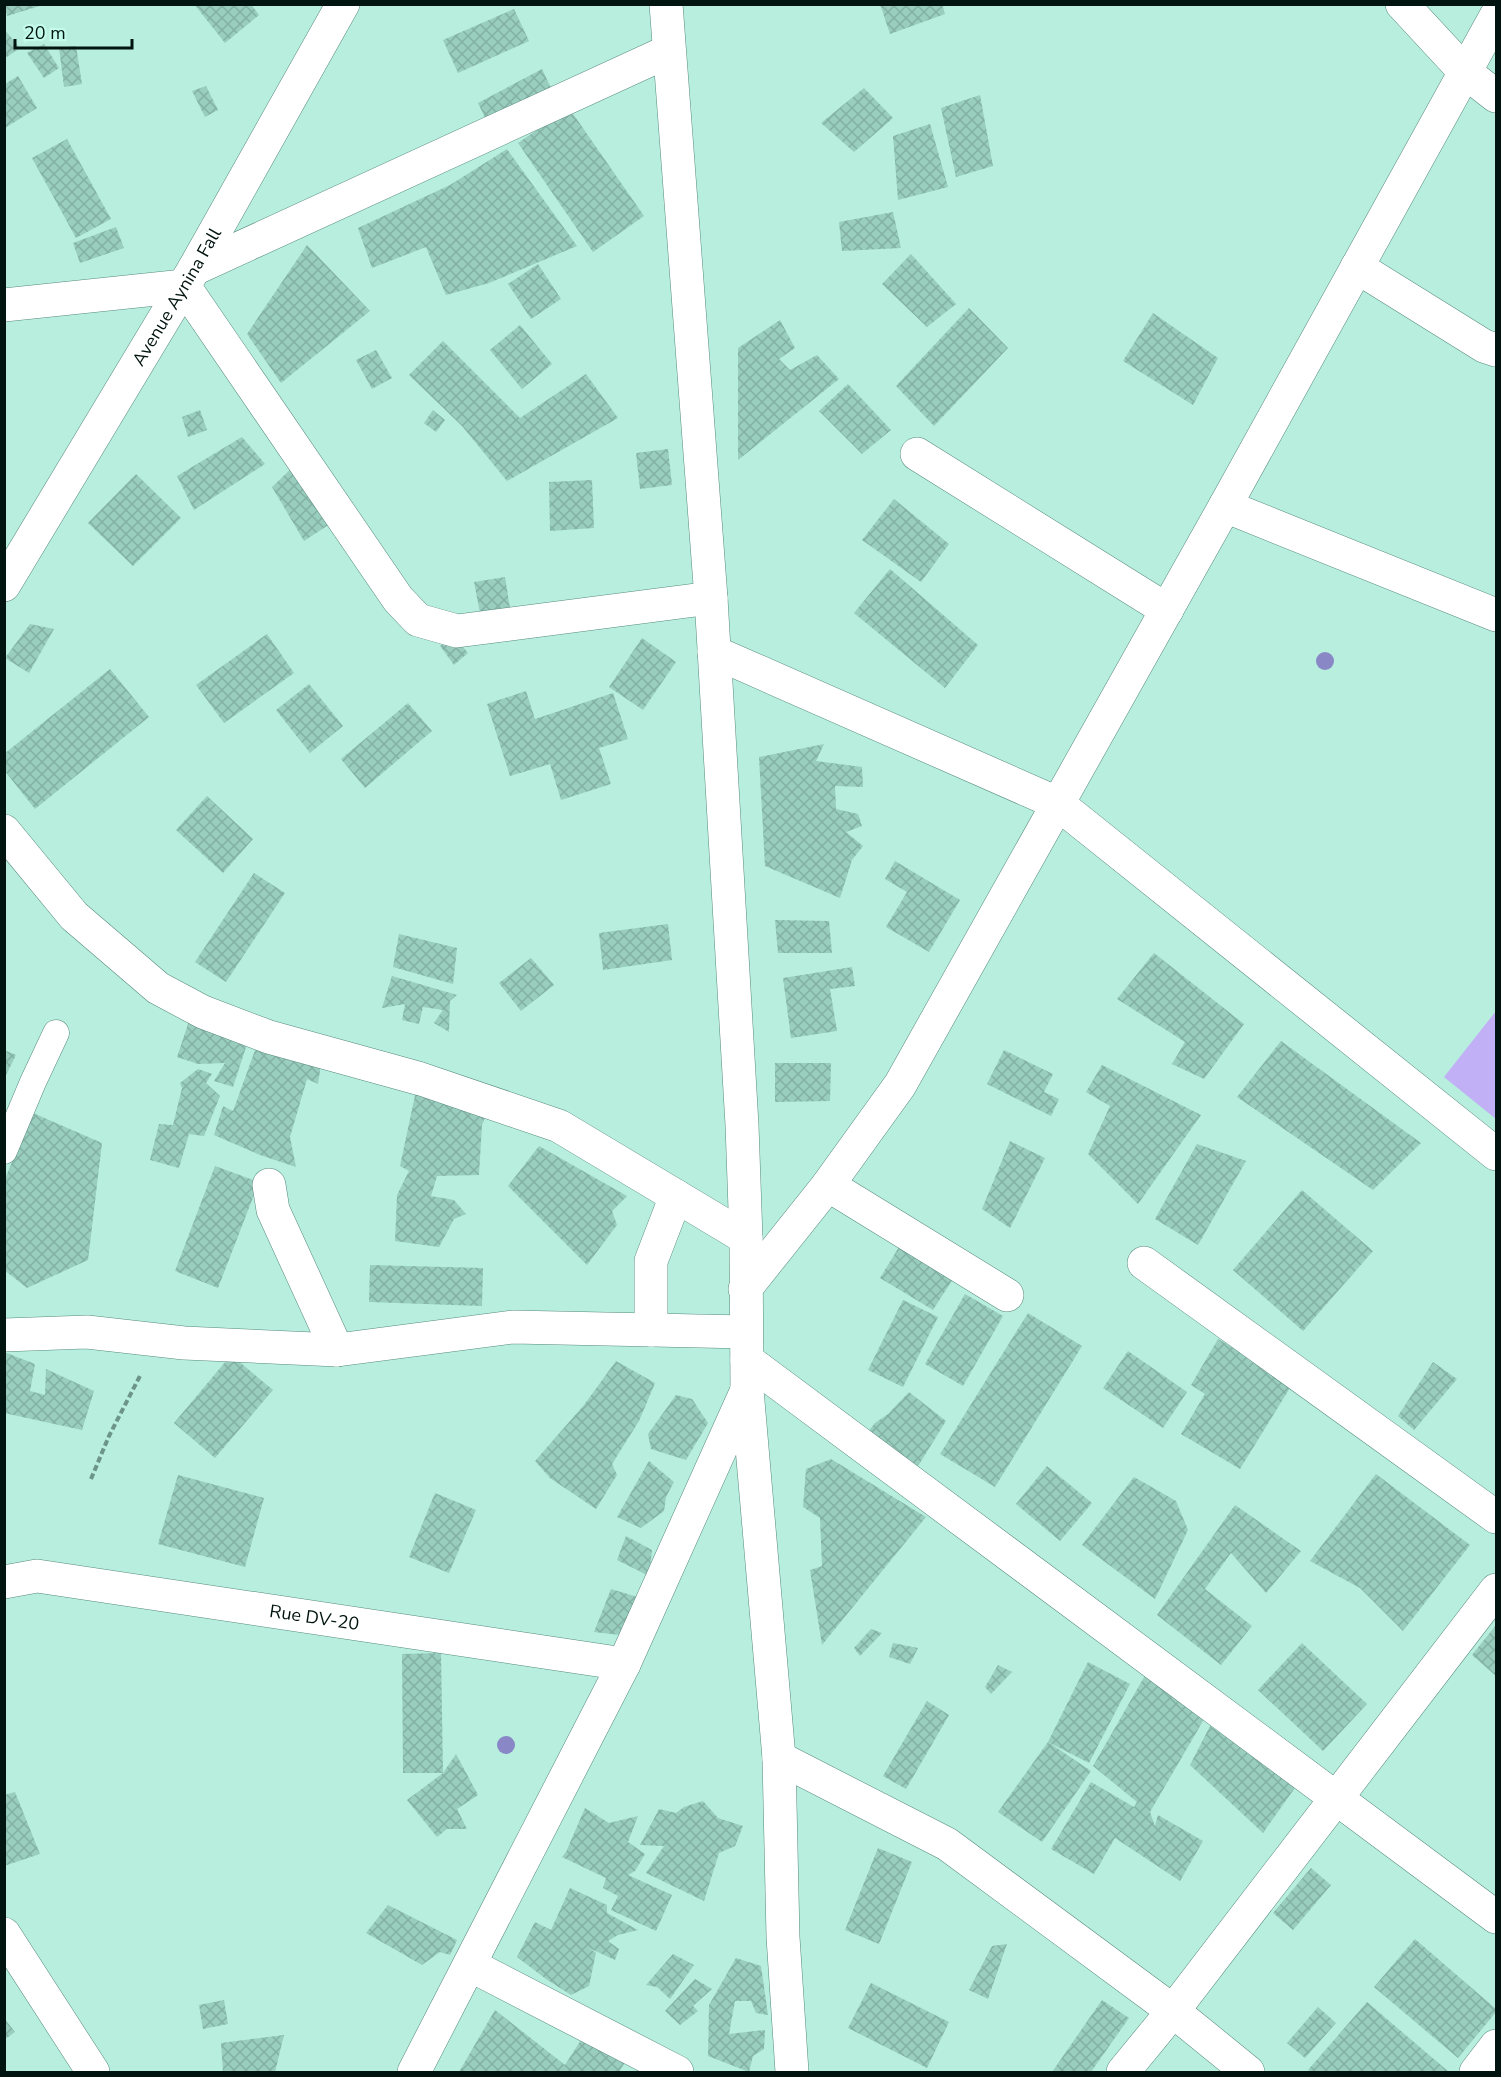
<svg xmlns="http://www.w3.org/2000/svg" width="1501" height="2077" font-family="'Nunito Sans',sans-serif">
<defs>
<pattern id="building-cross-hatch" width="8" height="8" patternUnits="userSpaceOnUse" patternTransform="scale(1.5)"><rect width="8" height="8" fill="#99cebf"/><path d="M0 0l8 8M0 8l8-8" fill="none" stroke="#82b0a3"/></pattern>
</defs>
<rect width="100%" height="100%" fill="#b7eede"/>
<path fill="#c1b0f5" d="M 1496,1011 L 1496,1119 L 1444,1077 Z"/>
<path fill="url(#building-cross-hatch)" d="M 4,4 L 43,4 L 43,5 L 7,16 Z
M 194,4 L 251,4 L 259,15 L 225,43 Z
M 880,4 L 942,4 L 945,14 L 890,34 Z
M 514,9 L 529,41 L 458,73 L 443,40 Z
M 4,29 L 20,48 L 4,59 Z
M 44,44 L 59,68 L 44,78 L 27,53 Z
M 76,46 L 82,84 L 64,87 L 59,48 Z
M 542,69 L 553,92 L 489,126 L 478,103 Z
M 18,76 L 37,108 L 5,128 L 5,84 Z
M 206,86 L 218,110 L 205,117 L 192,91 Z
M 864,88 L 893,118 L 854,152 L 821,123 Z
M 980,95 L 993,166 L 956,177 L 941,108 Z
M 569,108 L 644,216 L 593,252 L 518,143 Z
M 930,124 L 948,187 L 898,200 L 893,136 Z
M 67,139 L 111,219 L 76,238 L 32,158 Z
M 507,149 L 577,246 L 489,283 L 446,295 L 426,247 L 372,268 L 358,228 L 450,185 Z
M 893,212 L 901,248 L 842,251 L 839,222 Z
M 116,227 L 124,248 L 80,263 L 73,243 Z
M 307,245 L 370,311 L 281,383 L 247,334 Z
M 911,254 L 956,304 L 927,327 L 882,284 Z
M 538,264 L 561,299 L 531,319 L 508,284 Z
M 969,308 L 1008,348 L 934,426 L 896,386 Z
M 1153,313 L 1218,358 L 1193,405 L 1123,361 Z
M 780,320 L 795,348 L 779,359 L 790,370 L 817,355 L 839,379 L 738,460 L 738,348 Z
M 520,325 L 552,364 L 522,389 L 490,350 Z
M 443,341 L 520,418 L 586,374 L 618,418 L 507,481 L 462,426 L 409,375 Z
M 376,350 L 392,378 L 372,389 L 356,360 Z
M 848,384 L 891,430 L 862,454 L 819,411 Z
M 200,410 L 207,430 L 188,437 L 182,417 Z
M 433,410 L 445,420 L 436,432 L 424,423 Z
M 242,437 L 265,464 L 194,510 L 177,476 Z
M 668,449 L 672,485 L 640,489 L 636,453 Z
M 297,463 L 333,522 L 304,541 L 272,487 Z
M 136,474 L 181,518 L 133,566 L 88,523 Z
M 592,480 L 594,528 L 550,531 L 549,482 Z
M 894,499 L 949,544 L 921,582 L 862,540 Z
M 890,569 L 978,645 L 945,688 L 854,613 Z
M 505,577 L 510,608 L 480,613 L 474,582 Z
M 30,624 L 54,629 L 29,673 L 5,658 Z
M 267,634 L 294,673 L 224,723 L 196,685 Z
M 453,635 L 468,653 L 454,665 L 440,646 Z
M 642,638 L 676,662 L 643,710 L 609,687 Z
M 110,669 L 149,717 L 35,809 L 4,770 L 4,754 Z
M 309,684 L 343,726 L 310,753 L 276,710 Z
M 526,691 L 535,719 L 613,693 L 628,739 L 599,748 L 611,784 L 561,800 L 550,764 L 510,776 L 487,704 Z
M 408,703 L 432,731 L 365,788 L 341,759 Z
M 824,744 L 816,761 L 862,767 L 863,787 L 835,786 L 836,809 L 858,814 L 862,826 L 846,832 L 863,846 L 852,860 L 840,898 L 765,866 L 759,757 Z
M 207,796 L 253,839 L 223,873 L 176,830 Z
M 895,861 L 960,900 L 929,952 L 886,927 L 907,892 L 885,879 Z
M 254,873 L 285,893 L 226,982 L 195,962 Z
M 775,920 L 829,921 L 832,953 L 778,953 Z
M 668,924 L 672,960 L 603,970 L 599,933 Z
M 399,934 L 457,948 L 453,984 L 393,967 Z
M 1154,953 L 1244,1024 L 1204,1079 L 1172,1064 L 1185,1042 L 1117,999 Z
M 531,958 L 554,985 L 521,1011 L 499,983 Z
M 852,967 L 855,986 L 830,989 L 837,1031 L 791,1038 L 783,978 Z
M 392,976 L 457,995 L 450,1001 L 449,1032 L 434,1023 L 443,1010 L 423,1007 L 419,1024 L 402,1020 L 405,1004 L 382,1008 Z
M 190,1018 L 248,1041 L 233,1087 L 214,1081 L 225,1063 L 198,1064 L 177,1057 Z
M 1281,1041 L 1421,1143 L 1373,1190 L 1237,1097 Z
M 258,1042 L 321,1064 L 318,1084 L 307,1079 L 290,1137 L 296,1167 L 260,1155 L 214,1135 L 223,1106 L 233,1111 Z
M 4,1050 L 16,1055 L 4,1079 Z
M 1004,1050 L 1053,1074 L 1044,1092 L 1059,1099 L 1051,1116 L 987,1084 Z
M 775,1063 L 831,1063 L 830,1101 L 775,1102 Z
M 1102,1065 L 1201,1115 L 1138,1204 L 1088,1154 L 1110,1106 L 1086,1092 Z
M 198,1069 L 212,1074 L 206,1083 L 220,1096 L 204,1136 L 189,1134 L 179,1168 L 150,1160 L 159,1124 L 173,1125 L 182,1088 L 180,1083 Z
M 417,1086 L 489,1108 L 482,1125 L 479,1175 L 437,1176 L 431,1196 L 454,1200 L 466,1214 L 454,1219 L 439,1247 L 395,1241 L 397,1195 L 409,1171 L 400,1166 Z
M 33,1113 L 102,1143 L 88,1260 L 27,1288 L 4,1270 L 4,1181 Z
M 1010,1141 L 1045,1158 L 1010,1228 L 982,1209 Z
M 1197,1144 L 1246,1161 L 1198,1245 L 1155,1219 Z
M 539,1146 L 627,1196 L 612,1211 L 617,1225 L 587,1265 L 508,1186 Z
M 215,1166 L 259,1182 L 218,1288 L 175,1271 Z
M 1302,1190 L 1373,1251 L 1303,1331 L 1233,1270 Z
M 899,1247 L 953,1279 L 933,1310 L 880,1278 Z
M 370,1265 L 483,1268 L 482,1306 L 369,1302 Z
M 965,1294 L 1003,1316 L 963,1386 L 925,1364 Z
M 903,1300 L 938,1317 L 903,1387 L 868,1370 Z
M 1028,1313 L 1082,1346 L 995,1487 L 940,1454 Z
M 1218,1339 L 1293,1383 L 1240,1469 L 1181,1434 L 1205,1394 L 1191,1385 Z
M 1128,1351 L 1187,1392 L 1163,1428 L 1103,1388 Z
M 4,1352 L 35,1364 L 30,1391 L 45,1395 L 46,1369 L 94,1391 L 82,1430 L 4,1413 Z
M 231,1355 L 273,1390 L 215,1458 L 174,1423 Z
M 616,1361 L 655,1383 L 639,1421 L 612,1464 L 617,1475 L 596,1509 L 550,1478 L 535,1461 L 584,1405 Z
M 1433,1362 L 1457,1379 L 1414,1430 L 1398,1416 Z
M 909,1392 L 946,1421 L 915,1471 L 866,1434 L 875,1423 L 888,1414 Z
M 676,1395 L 692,1399 L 708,1423 L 686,1460 L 651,1449 L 648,1434 Z
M 831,1459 L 926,1517 L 822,1645 L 810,1570 L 822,1566 L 820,1518 L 803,1507 L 806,1469 Z
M 649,1461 L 674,1482 L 666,1497 L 664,1511 L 641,1528 L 617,1517 Z
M 1047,1466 L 1092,1503 L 1060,1541 L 1016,1504 Z
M 1376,1474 L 1470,1545 L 1403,1631 L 1360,1588 L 1310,1561 Z
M 178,1475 L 264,1498 L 245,1567 L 158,1544 Z
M 1134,1477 L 1176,1501 L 1188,1530 L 1155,1599 L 1082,1545 Z
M 435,1493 L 476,1510 L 449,1573 L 409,1557 Z
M 1235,1505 L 1301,1551 L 1266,1593 L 1231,1553 L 1205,1589 L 1252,1626 L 1221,1665 L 1157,1615 Z
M 626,1536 L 652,1550 L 649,1576 L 617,1560 Z
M 611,1589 L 641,1598 L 629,1636 L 594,1632 Z
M 1496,1625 L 1496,1676 L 1472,1655 Z
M 871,1629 L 882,1633 L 860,1656 L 854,1648 Z
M 893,1643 L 918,1648 L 910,1664 L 889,1657 Z
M 1302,1643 L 1367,1704 L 1323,1751 L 1258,1690 Z
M 441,1653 L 443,1773 L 456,1754 L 478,1795 L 457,1809 L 467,1829 L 447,1829 L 437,1837 L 407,1800 L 443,1773 L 403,1773 L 402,1654 Z
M 1088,1662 L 1130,1684 L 1089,1763 L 1048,1742 Z
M 998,1665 L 1012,1672 L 991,1694 L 985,1687 Z
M 1147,1672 L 1210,1709 L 1150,1812 L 1155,1826 L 1158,1815 L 1203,1841 L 1180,1881 L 1115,1838 L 1094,1874 L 1051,1849 L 1091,1782 L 1134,1807 L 1137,1802 L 1093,1766 Z
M 927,1701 L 949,1715 L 906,1789 L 883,1776 Z
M 1210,1726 L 1297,1785 L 1263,1833 L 1190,1765 Z
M 1048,1742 L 1091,1771 L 1042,1842 L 998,1812 Z
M 15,1792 L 40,1854 L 4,1866 L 4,1795 Z
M 703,1801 L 718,1818 L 743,1826 L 735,1846 L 719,1853 L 704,1901 L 646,1873 L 664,1846 L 640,1845 L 659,1809 L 676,1813 L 684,1807 Z
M 585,1808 L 609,1823 L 638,1816 L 628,1842 L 645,1854 L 635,1871 L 628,1875 L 672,1895 L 656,1931 L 611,1910 L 618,1896 L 603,1888 L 606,1878 L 562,1857 L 566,1852 Z
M 878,1848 L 912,1862 L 879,1944 L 845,1930 Z
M 1311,1868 L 1331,1885 L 1293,1930 L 1273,1913 Z
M 570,1888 L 607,1905 L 607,1913 L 638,1930 L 618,1935 L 608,1941 L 619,1949 L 615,1960 L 589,1948 L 596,1953 L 589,1986 L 571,1995 L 546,1979 L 517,1957 L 535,1922 L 551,1930 Z
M 388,1905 L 457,1940 L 450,1955 L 440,1952 L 422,1965 L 366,1933 Z
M 1415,1939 L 1496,2009 L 1496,2012 L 1458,2058 L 1374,1987 Z
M 1007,1944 L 988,1999 L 969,1990 L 992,1946 Z
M 673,1954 L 694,1965 L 670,1999 L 657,1987 L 646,1985 Z
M 736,1958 L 761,1966 L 768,2015 L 756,2013 L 751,2001 L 735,2001 L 729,2034 L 765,2030 L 764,2049 L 753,2056 L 749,2072 L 708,2056 L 709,2005 Z
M 695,1979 L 712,1989 L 693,2006 L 698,2011 L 680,2025 L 665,2011 Z
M 871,1983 L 949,2022 L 927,2068 L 848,2028 Z
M 224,2000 L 228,2024 L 203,2029 L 199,2005 Z
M 1102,2000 L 1129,2018 L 1091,2072 L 1052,2072 Z
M 1367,2002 L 1449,2072 L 1311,2072 L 1308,2070 Z
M 1318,2007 L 1336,2023 L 1305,2058 L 1287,2043 Z
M 495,2010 L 565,2065 L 588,2029 L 632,2051 L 619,2072 L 459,2072 Z
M 4,2018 L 15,2032 L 4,2040 Z
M 284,2035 L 275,2072 L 223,2072 L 221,2043 Z"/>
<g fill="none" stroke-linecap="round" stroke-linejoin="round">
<defs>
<path id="pedestrian" d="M 4,1151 L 33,1082 L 56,1033"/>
<g id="minor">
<path d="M 1402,4 L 1465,72 L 1496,96"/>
<path d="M 1357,267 L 1484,346 L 1496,350"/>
<path d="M 194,269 L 669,51"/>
<path d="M 4,305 L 184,286 L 398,599 L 418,620 L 457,631 L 711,598"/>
<path d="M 917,454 L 1167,610"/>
<path d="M 1225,506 L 1496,615"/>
<path d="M 714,652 L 1057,803 L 1496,1154"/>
<path d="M 4,831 L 74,916 L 158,988 L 203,1012 L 269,1037 L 421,1079 L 559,1126 L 746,1238"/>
<path d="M 269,1185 L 273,1210 L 337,1350"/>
<path d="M 828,1185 L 1007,1295"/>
<path d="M 1144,1263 L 1496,1517"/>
<path d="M 745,1289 L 828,1185 L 900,1085 L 1225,506 L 1496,16"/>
<path d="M 651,1330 L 651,1261 L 676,1196"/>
<path d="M 4,1335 L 87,1332 L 184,1343 L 337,1350 L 513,1327 L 746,1332"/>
<path d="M 747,1360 L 1496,1917"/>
<path id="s1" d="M 4,1582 L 37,1576 L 624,1664"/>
<path d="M 779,1758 L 947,1844 L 1173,2011 L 1248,2072"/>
<path d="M 4,1934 L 93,2072"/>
<path d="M 470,1965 L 677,2072"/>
<path d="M 414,2072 L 624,1664 L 747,1390"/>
<path d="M 1123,2072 L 1173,2011 L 1496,1590"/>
<path d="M 1476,2072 L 1496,2046"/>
</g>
<path id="tertiary" d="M 666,4 L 711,598 L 742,1125 L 746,1238 L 747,1390 L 779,1758 L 783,1937 L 792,2072"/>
<g id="secondary">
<path id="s2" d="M 4,585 L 194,269 L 343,4"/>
</g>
</defs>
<use href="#pedestrian" stroke="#578b7d" stroke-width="27"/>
<use href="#minor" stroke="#578b7d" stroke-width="34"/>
<use href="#tertiary" stroke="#578b7d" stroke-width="34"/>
<use href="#secondary" stroke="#578b7d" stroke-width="34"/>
<path stroke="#6c9488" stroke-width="4" stroke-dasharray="6 3" stroke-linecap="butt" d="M 91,1479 L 109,1436 L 141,1374"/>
<use href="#pedestrian" stroke="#fff" stroke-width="26"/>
<use href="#minor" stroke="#fff" stroke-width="33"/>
<use href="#tertiary" stroke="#fff" stroke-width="33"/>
<use href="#secondary" stroke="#fff" stroke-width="33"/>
</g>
<g fill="#8987c6">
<circle cx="1325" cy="661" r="9"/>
<circle cx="506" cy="1745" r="9"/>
</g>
<g text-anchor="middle" stroke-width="6" stroke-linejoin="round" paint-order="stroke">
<g font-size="18" fill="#01140f" stroke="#c4fbeb">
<text dy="6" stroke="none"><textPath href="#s2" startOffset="336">Avenue Aynina Fall</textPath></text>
<text dy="6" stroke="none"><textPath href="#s1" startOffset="314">Rue DV-20</textPath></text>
</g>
</g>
<rect width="1501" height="2077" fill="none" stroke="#01140f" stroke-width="12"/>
<path d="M15 39v9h117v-9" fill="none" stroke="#01140f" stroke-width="3"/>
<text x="24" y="39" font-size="18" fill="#01140f" stroke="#c4fbeb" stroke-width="4.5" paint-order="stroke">20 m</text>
</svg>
